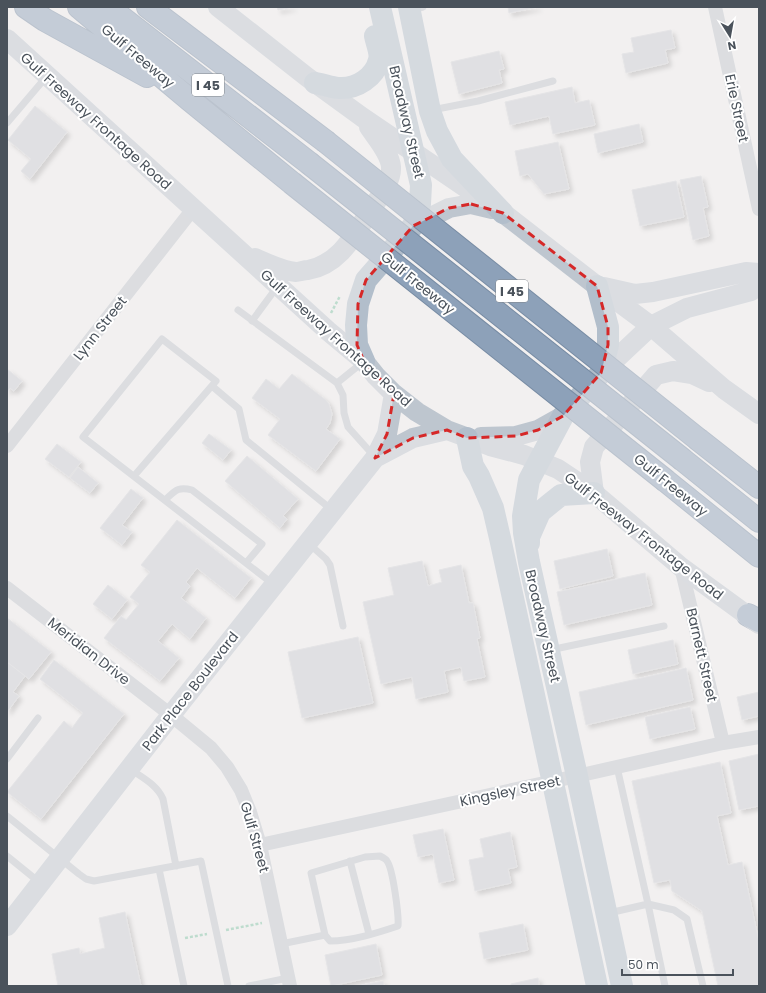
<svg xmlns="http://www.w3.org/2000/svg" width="766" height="993" font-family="Poppins,sans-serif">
<defs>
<filter id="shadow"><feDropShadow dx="3.5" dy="3.5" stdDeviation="2" flood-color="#0004"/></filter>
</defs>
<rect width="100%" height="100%" fill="#f2f0f0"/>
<path fill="#cbccd2" stroke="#d4d6da" filter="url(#shadow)" d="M 277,7 L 293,7 L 278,10 Z
M 508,7 L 538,7 L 509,13 Z
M 671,30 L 675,48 L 665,50 L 668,63 L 626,73 L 622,54 L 634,52 L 631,38 Z
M 499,51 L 504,69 L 499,70 L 502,83 L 459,94 L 451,62 Z
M 572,87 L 575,103 L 589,100 L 595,125 L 553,134 L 549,116 L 510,125 L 505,102 Z
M 35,106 L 67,132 L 30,179 L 21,171 L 31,159 L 8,140 Z
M 639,124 L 643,142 L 598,153 L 594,134 Z
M 558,142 L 569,189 L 544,194 L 528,174 L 520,176 L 515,151 Z
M 701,176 L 708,207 L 703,208 L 709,236 L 693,240 L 680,180 Z
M 676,181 L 684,217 L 640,226 L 632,190 Z
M 7,369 L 22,381 L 14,391 L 10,388 L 7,392 Z
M 292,374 L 326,400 L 329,404 L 332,414 L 330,423 L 326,429 L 340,439 L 316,471 L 268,435 L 280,419 L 252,398 L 266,379 L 279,389 Z
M 209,434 L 231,450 L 223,460 L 202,443 Z
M 57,444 L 81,462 L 69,477 L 45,459 Z
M 247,456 L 298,499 L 283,516 L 287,519 L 280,528 L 225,481 Z
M 78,467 L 98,483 L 90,493 L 70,478 Z
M 131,489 L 143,498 L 122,525 L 132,532 L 122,545 L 100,528 Z
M 177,520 L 251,578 L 235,598 L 197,568 L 186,582 L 190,586 L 181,598 L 206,618 L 190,639 L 172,624 L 158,641 L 179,658 L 160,681 L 104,638 L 121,616 L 126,620 L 139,604 L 130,597 L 150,572 L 141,565 Z
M 607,549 L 613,576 L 560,589 L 554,561 Z
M 422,561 L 428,586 L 442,582 L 439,570 L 461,565 L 469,603 L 473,603 L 480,638 L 477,639 L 485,677 L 464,681 L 461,667 L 444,671 L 448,692 L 416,699 L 412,677 L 381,684 L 363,602 L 394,595 L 388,568 Z
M 645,573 L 652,605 L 564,625 L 557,592 Z
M 108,585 L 127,600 L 112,619 L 93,604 Z
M 7,618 L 51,652 L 29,679 L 7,662 Z
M 358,637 L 373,703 L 302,718 L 288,652 Z
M 673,640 L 678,664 L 633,674 L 628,650 Z
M 54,660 L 124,714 L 41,819 L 7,792 L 64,721 L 72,728 L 83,713 L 40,679 Z
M 7,662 L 25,676 L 13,692 L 19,696 L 7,712 Z
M 686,668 L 693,700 L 586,725 L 579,692 Z
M 759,692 L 759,716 L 742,720 L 737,697 Z
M 690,707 L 695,729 L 650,739 L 645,717 Z
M 759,754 L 759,806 L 739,810 L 729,761 Z
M 720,762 L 731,813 L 717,816 L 728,865 L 742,862 L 759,942 L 759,986 L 718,986 L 702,911 L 672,891 L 670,880 L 654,883 L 632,781 Z
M 443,829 L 454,880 L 439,883 L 433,854 L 418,857 L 413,835 Z
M 510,832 L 517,867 L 508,869 L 511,883 L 475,891 L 469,860 L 484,857 L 480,839 Z
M 125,912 L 141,986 L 58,986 L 52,954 L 79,948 L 80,954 L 105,948 L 99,918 Z
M 523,924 L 528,950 L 484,959 L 479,933 Z
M 376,944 L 382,975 L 331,986 L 325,955 Z
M 538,978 L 539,986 L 511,986 L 511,984 Z
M 383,981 L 384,986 L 363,986 L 362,985 Z"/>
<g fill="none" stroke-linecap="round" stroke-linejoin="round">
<defs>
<path id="highway" d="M 26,7 L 45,20 L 147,76
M 79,7 L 190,100 L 292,183
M 108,7 L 309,163
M 148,7 L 325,141
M 699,440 L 759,487
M 683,460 L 759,521
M 666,481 L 759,556
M 748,615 L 759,621"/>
</defs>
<use href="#highway" stroke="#788ca4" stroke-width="24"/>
<path stroke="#7fc4a4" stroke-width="2.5" stroke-dasharray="3 2" stroke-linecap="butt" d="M 331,313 L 340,296
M 226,930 L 262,923
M 185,938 L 207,934"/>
<path stroke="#c0c6cd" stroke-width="7" d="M 412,10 L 423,7
M 432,110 L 478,101 L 553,81
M 7,123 L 47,76
M 238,310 L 337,383 L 343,395 L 344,413 L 348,427 L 374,456
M 252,321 L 277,287
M 337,383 L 363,362
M 212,386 L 239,409 L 246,440 L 332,510
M 134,476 L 216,381 L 162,339 L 83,437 L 273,584
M 165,500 C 175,491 178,486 192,490 L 262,544 L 246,563
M 308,543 L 326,559 L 330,565 L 343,626
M 550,650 L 664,626
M 7,759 L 38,718
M 617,767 L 648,904 L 674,910 L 687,919 L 703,986
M 130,769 C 143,778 157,785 163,799 L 176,866
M 7,816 L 79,874 L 86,879 L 94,881 L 201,861 L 228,986
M 7,856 L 39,882
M 350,861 L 369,934
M 159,869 L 184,986
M 609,913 L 648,904 L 665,986
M 281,944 L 325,935 L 311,873 L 365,857 L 380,856 C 382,857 386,859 387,861 C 393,869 399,916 398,926 C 377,933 352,941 330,941 L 325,935
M 249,986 L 288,978"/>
<path stroke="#c0c6cd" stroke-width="14" d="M 715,7 L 759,209
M 7,446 L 193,209
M 681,567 L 723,743
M 7,588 L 171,715 L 211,748 L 227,767 L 241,790 L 250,812 L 260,845 L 290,986
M 260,845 L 577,776 L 723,743 L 759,737"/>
<path stroke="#bec6cf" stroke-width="20" d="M 218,7 L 307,77 L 362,117 L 503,213 L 597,286 L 651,326 L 724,389 L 759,414
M 7,39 L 328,331 L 364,361 L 376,376 L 394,394 L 417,412 L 447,430 L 490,446 L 524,455 L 558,469 L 594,493 L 681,567 L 759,624
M 413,226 L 449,208 L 471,204 L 492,209
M 255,258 C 267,263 282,271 296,272 C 299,272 304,270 308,270 C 340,264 354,235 370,211 C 378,199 392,182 391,167 C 390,153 376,138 369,127
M 604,287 L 635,294 L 653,292 L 746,272 L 759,273
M 601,373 L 651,326 L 687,308 L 751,291 L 759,285
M 481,437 L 516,436 L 538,430 L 563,416
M 375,458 L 413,438 L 447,430
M 594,493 L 590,462 L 594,447 L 656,375 L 673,371 L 692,374 L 709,382
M 7,926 L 171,715 L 375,458 L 387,434 L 394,394"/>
<path stroke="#b2becb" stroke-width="22" d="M 409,7 L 430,111 L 437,131 L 452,159 L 503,213
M 315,83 C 323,84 332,88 339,88 C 357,89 375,77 379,60 C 381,53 376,42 375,36
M 597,286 L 608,327 L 608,345 L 601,373 L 563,416 L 529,480 L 523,516 L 524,533 L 529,562 L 577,776 L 622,986
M 364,361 L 357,345 L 356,325 L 358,304 L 366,280 L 413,226 L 420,204 L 421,185 L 380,7
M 467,438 L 473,466 L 479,476 L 493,508 L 500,538 L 597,986
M 529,543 L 529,537 L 540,512 L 551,503 L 561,495 L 594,493"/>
<use href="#highway" stroke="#8da1b9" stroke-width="22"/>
<defs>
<path id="highway-bridge" d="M 325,141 L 699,440
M 309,163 L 683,460
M 292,183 L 666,481"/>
</defs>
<use href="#highway-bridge" stroke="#788ca4" stroke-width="24" stroke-linecap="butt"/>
<use href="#highway-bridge" stroke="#8da1b9" stroke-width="22"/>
</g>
<path d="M0 0H766V993H0ZM 471,204 L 503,213 L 597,286 L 608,327 L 608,345 L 601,373 L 563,416 L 538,430 L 516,436 L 467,438 L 447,430 L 413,438 L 375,458 L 387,434 L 394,394 L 364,361 L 357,345 L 358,304 L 366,280 L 413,226 L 449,208 Z" fill="#f2f0f0" fill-opacity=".55" fill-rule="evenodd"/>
<path fill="none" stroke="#d62828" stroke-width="3" stroke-dasharray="8 5" stroke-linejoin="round" d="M 471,204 L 503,213 L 597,286 L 608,327 L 608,345 L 601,373 L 563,416 L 538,430 L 516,436 L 467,438 L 447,430 L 413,438 L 375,458 L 387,434 L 394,394 L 364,361 L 357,345 L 358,304 L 366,280 L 413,226 L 449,208 Z"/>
<g text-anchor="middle" stroke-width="4" stroke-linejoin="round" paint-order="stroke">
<g fill="#fff" stroke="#80868c" stroke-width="1">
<rect x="192" y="74" width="32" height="22" rx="3"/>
<rect x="496" y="280" width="32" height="22" rx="3"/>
</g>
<g font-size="13" font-weight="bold" fill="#4a525b">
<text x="208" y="90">I 45</text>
<text x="512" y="296">I 45</text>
</g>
<g font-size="14" fill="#4a525b" stroke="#fff">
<text transform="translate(138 56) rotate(40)" y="5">Gulf Freeway</text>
<text transform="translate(737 108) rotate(78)" y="5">Erie Street</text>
<text transform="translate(96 121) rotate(42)" y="5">Gulf Freeway Frontage Road</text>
<text transform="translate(407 122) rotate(77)" y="5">Broadway Street</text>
<text transform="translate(418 283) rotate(39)" y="5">Gulf Freeway</text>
<text transform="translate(100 328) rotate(-52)" y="5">Lynn Street</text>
<text transform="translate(336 338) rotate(42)" y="5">Gulf Freeway Frontage Road</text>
<text transform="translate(671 485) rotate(39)" y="5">Gulf Freeway</text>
<text transform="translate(644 536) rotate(38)" y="5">Gulf Freeway Frontage Road</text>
<text transform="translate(543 626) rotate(77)" y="5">Broadway Street</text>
<text transform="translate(89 651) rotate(38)" y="5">Meridian Drive</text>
<text transform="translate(702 655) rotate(77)" y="5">Barnett Street</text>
<text transform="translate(190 691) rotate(-52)" y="5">Park Place Boulevard</text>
<text transform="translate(510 791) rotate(-12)" y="5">Kingsley Street</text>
<text transform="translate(255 837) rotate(74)" y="5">Gulf Street</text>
</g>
</g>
<rect width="766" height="993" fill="none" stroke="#4a525b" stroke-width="16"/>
<g transform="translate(730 36) rotate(169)" stroke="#ffffff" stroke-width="3" paint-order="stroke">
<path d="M0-3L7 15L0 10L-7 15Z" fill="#4a525b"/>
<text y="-6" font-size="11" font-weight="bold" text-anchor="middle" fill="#4a525b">N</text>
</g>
<path d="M622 969v6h111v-6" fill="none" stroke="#4a525b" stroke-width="2"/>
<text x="628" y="969" font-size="12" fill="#4a525b" stroke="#ffffff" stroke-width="3" paint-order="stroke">50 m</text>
</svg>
